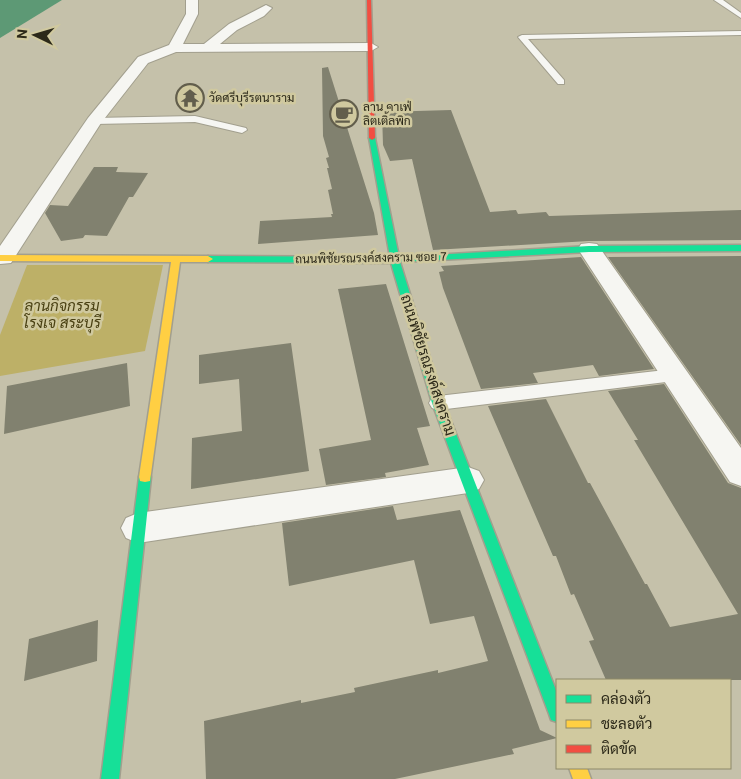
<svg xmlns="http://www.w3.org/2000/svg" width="741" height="779" font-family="Georgia,Sarabun,serif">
<rect width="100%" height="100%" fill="#c5c1aa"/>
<path fill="#bdb067" d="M 27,265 L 163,265 L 145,351 L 0,376 L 0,335 Z"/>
<path fill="#5d9975" d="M 0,0 L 62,0 L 0,38 Z"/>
<path fill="#81816f" d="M 328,67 L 374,213 L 378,235 L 258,244 L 260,221 L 332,217 L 331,214 L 333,214 L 328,190 L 332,189 L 327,168 L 329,168 L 326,158 L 329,157 L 323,136 L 322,68 Z
M 451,110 L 490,212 L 516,210 L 518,214 L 546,212 L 549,216 L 741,210 L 741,240 L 589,241 L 433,250 L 412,159 L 390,161 L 383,145 L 382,112 Z
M 94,167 L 118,167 L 116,172 L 148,173 L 133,197 L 129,197 L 107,236 L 85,235 L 83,238 L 61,241 L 45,213 L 50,205 L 68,206 Z
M 741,256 L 741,445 L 608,257 Z
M 581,257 L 654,369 L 599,376 L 593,365 L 533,373 L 538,383 L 481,389 L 443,288 L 439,272 L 444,271 L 441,266 Z
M 386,284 L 430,426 L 417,428 L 429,465 L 385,473 L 386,477 L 326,485 L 319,449 L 371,440 L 338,289 Z
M 291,343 L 309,471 L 191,489 L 192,438 L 242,431 L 239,379 L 199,384 L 199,355 Z
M 127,363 L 130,406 L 4,434 L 7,386 Z
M 664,384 L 728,483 L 741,488 L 741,680 L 606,680 L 589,641 L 594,640 L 574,594 L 571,595 L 556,556 L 553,556 L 488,406 L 546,399 L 588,483 L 590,483 L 645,584 L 647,584 L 670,627 L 738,614 L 634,440 L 638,440 L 608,391 Z
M 393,506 L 397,520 L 460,510 L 540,730 L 557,738 L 512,749 L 514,754 L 395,779 L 206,779 L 204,721 L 301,700 L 301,703 L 355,692 L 354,688 L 438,670 L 438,673 L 488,661 L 474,616 L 430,624 L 414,560 L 289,586 L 282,523 Z
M 98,620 L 97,661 L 24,681 L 29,639 Z"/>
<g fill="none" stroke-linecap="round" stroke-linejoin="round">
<defs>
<path id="lane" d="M 714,0 L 723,0 L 741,13 L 741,18 Z
M 741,31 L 741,35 L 528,39 L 564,80 L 564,84 L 558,84 L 518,37 L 522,35 Z
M 195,116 L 246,128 L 247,130 L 242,133 L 195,122 L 94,124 L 89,121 L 94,118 Z
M 674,369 L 680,371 L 683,375 L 680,379 L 674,381 L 438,410 L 432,408 L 429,403 L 432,398 L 438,396 Z"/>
<path id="street" d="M 186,0 L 198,0 L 198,14 L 183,44 L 204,44 L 229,24 L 266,5 L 272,8 L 264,16 L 237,30 L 220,44 L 371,43 L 378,47 L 371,51 L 176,52 L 148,63 L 101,123 L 11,263 L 0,264 L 0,246 L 88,118 L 138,57 L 169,45 L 186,14 Z
M 589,243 L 597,244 L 741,448 L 741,486 L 730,482 L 578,249 L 581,244 Z
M 468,467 L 479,471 L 484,480 L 479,489 L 468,493 L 138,543 L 126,538 L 121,528 L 126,518 L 138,513 Z"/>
<path id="fast" d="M 372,136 L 375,138 L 399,257 L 589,246 L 741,245 L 741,251 L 589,252 L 400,262 L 444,403 L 557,693 L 557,722 L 551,720 L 549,714 L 432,403 L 391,263 L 208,262 L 203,259 L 208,256 L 390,257 L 369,138 Z
M 145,472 L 150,473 L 151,477 L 119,779 L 101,779 L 139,477 L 140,473 Z"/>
<path id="slow" d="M 0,255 L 208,256 L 213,259 L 208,262 L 180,262 L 150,481 L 145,482 L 140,481 L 139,477 L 171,262 L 0,261 Z
M 569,768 L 587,768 L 591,779 L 573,779 Z"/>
<path id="jam" d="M 367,0 L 371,0 L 375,138 L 372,140 L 369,138 Z"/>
</defs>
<use href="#lane" stroke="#a29f8e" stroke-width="2"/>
<use href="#street" stroke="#a29f8e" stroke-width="2"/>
<use href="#fast" stroke="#a29f8e" stroke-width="3"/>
<use href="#slow" stroke="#a29f8e" stroke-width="3"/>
<use href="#jam" stroke="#a29f8e" stroke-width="3"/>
<use href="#lane" fill="#f6f6f2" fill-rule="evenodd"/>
<use href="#street" fill="#f6f6f2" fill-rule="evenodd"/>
<use href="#fast" fill="#16e098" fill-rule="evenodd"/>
<use href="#slow" fill="#ffcf43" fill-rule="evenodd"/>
<use href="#jam" fill="#f24e42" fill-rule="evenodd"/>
</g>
<defs>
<symbol id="temple-ring" viewBox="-11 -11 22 22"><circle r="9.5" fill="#d0c99f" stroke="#625e4c" stroke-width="1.5"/><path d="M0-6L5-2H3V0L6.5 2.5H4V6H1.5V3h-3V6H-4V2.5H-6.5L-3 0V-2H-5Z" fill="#625e4c"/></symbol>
<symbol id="cafe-ring" viewBox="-11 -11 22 22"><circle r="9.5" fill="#d0c99f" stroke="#625e4c" stroke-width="1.5"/><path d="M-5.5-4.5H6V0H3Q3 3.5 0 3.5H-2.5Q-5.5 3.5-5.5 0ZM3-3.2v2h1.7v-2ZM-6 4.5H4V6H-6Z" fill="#625e4c"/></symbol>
</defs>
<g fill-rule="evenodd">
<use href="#temple-ring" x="174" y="82" width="32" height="32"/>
<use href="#cafe-ring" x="328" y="98" width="32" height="32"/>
</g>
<g text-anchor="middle" stroke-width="5" stroke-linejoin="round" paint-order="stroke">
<g font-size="12" fill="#2c2919" stroke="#d0c99f" text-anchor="start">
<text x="209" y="102">วัดศรีบุรีรตนาราม</text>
<text x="363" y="111">ลาน คาเฟ่<tspan x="363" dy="14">ลิตเติ้ลพิก</tspan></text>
</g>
<g font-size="12" fill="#2c2919" stroke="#d0c99f">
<text transform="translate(371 258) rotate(-1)" y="4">ถนนพิชัยรณรงค์สงคราม ซอย 7</text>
</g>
<g font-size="15" font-style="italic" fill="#4a4113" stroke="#d0c99f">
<text x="62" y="311">ลานกิจกรรม<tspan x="62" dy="17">โรงเจ สระบุรี</tspan></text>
</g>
<g font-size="15" fill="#2c2919" stroke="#d0c99f">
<text transform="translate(428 365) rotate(72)" y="5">ถนนพิชัยรณรงค์สงคราม</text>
</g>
</g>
<rect x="556" y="679" width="175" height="90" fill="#d0c99f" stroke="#8e8969"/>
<rect x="566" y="695" width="25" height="8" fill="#16e098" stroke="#8e8969"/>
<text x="601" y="704" font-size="15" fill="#2c2919">คล่องตัว</text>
<rect x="566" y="720" width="25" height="8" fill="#ffcf43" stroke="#8e8969"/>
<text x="601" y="729" font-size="15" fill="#2c2919">ชะลอตัว</text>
<rect x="566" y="745" width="25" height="8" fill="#f24e42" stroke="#8e8969"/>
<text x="601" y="754" font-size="15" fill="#2c2919">ติดขัด</text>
<g transform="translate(35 35) rotate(275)" stroke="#d0c99f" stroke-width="4" paint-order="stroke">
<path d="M0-4L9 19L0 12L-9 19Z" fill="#2c2919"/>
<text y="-8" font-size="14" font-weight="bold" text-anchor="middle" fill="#2c2919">N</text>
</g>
</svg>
